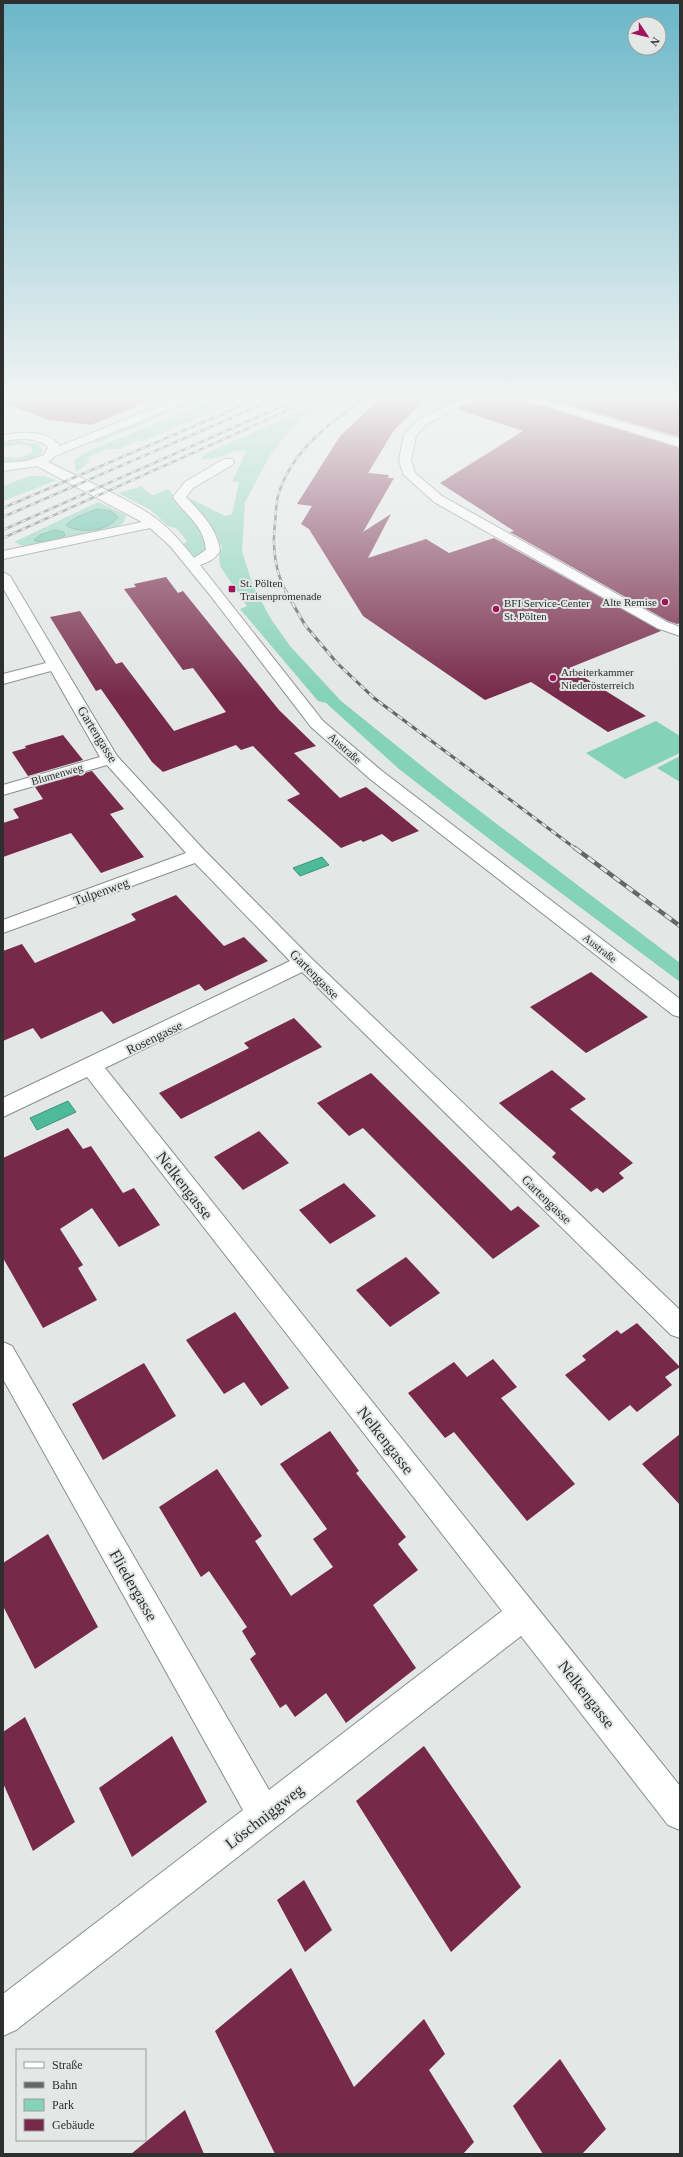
<svg xmlns="http://www.w3.org/2000/svg" width="683" height="2157" font-family="Georgia,serif">
<rect width="100%" height="100%" fill="#e3e7e5"/>
<path fill="#84d2b7" d="M 206,395 L 213,395 L 100,442 L 92,442 Z
M 223,395 L 253,395 L 143,441 L 137,441 L 119,449 L 107,449 L 87,458 L 90,460 L 81,469 L 76,472 L 74,461 L 84,453 Z
M 323,401 L 290,430 L 269,457 L 245,502 L 242,551 L 253,586 L 271,619 L 290,646 L 341,701 L 443,783 L 680,963 L 680,982 L 505,851 L 399,769 L 326,703 L 318,701 L 240,609 L 247,606 L 220,566 L 219,555 L 222,548 C 216,528 197,517 189,498 L 225,516 L 232,514 L 239,482 L 232,481 L 246,452 C 234,447 228,457 216,458 C 210,459 206,458 200,460 L 205,454 Z
M 17,441 L 39,444 L 43,451 C 35,463 16,463 3,462 L 3,457 L 20,458 L 32,453 L 32,448 C 24,443 12,444 3,448 L 3,443 Z
M 29,476 L 43,476 L 57,480 L 3,501 L 3,486 Z
M 143,486 L 143,489 L 153,495 L 168,489 L 197,521 L 210,545 L 202,556 L 193,556 L 184,544 L 187,541 L 176,528 L 168,526 L 151,510 L 118,493 Z
M 98,502 L 126,515 L 124,522 C 112,535 44,542 23,546 L 14,542 Z
M 656,721 L 680,736 L 680,753 L 625,779 L 586,753 Z
M 680,756 L 680,782 L 657,768 Z"/>
<path fill="#4dbb9a" stroke="#44917a" d="M 97,509 L 111,511 L 118,517 C 109,531 81,534 67,526 L 67,524 L 77,517 Z
M 55,530 L 63,532 L 65,535 C 59,541 42,545 34,540 L 40,535 Z
M 322,857 L 329,865 L 300,876 L 293,868 Z
M 68,1101 L 76,1112 L 37,1130 L 30,1118 Z"/>
<path fill="#762949" d="M 3,395 L 163,395 L 91,425 L 49,420 L 3,403 Z
M 390,395 L 464,395 L 444,405 L 429,400 L 429,396 L 394,430 L 368,473 L 389,475 L 388,478 L 394,478 L 363,532 L 391,514 L 368,558 L 426,539 L 449,553 L 494,538 L 661,631 L 569,668 L 646,716 L 608,732 L 531,682 L 485,700 L 363,616 L 309,529 L 301,524 L 312,506 L 297,504 L 340,436 L 375,403 Z
M 481,395 L 514,395 L 516,398 L 680,448 L 680,623 L 677,624 L 668,621 L 510,532 L 514,531 L 440,483 L 523,431 L 457,409 Z
M 535,395 L 680,395 L 680,437 Z
M 166,577 L 178,593 L 183,591 L 279,710 L 316,746 L 294,753 L 340,798 L 366,787 L 419,831 L 392,842 L 382,834 L 363,842 L 361,840 L 341,848 L 287,800 L 300,794 L 253,746 L 241,750 L 236,745 L 163,772 L 152,762 L 101,689 L 96,691 L 50,617 L 80,611 L 116,664 L 122,662 L 174,731 L 226,712 L 193,668 L 183,670 L 124,589 L 136,587 L 134,584 Z
M 63,735 L 83,760 L 28,776 L 12,752 L 26,748 L 25,746 Z
M 92,771 L 124,809 L 110,814 L 144,857 L 101,873 L 71,833 L 3,857 L 3,823 L 19,818 L 13,809 L 43,799 L 35,787 Z
M 176,895 L 224,946 L 244,937 L 268,961 L 205,991 L 199,984 L 113,1024 L 102,1011 L 41,1039 L 33,1028 L 3,1041 L 3,951 L 22,944 L 35,963 L 136,920 L 131,914 Z
M 591,972 L 648,1017 L 586,1053 L 530,1007 Z
M 294,1018 L 322,1047 L 181,1119 L 159,1093 L 249,1048 L 244,1043 Z
M 552,1070 L 586,1099 L 570,1109 L 633,1163 L 619,1173 L 624,1178 L 603,1193 L 597,1188 L 591,1192 L 552,1157 L 556,1153 L 499,1103 Z
M 371,1073 L 511,1211 L 518,1206 L 540,1226 L 493,1259 L 363,1128 L 349,1136 L 317,1103 Z
M 68,1128 L 83,1149 L 91,1146 L 123,1193 L 134,1188 L 160,1225 L 119,1247 L 92,1208 L 60,1229 L 83,1265 L 78,1268 L 97,1300 L 43,1328 L 3,1258 L 3,1158 Z
M 259,1131 L 289,1163 L 243,1190 L 214,1157 Z
M 344,1183 L 376,1216 L 330,1244 L 299,1210 Z
M 406,1257 L 440,1293 L 390,1327 L 356,1290 Z
M 235,1312 L 289,1388 L 261,1406 L 244,1382 L 224,1394 L 186,1340 Z
M 637,1323 L 680,1367 L 665,1377 L 672,1385 L 637,1412 L 630,1405 L 609,1421 L 565,1375 L 586,1360 L 582,1356 L 617,1330 L 621,1334 Z
M 493,1359 L 517,1387 L 501,1398 L 575,1484 L 527,1521 L 454,1432 L 445,1438 L 408,1393 L 454,1362 L 467,1377 Z
M 144,1363 L 176,1416 L 103,1460 L 72,1404 Z
M 330,1431 L 359,1471 L 356,1473 L 406,1537 L 398,1544 L 418,1570 L 373,1605 L 416,1668 L 346,1723 L 326,1693 L 295,1717 L 286,1704 L 280,1708 L 250,1659 L 256,1654 L 242,1631 L 247,1627 L 209,1571 L 201,1577 L 159,1507 L 217,1469 L 262,1536 L 255,1541 L 291,1596 L 333,1567 L 313,1539 L 327,1529 L 280,1464 Z
M 680,1434 L 680,1505 L 642,1464 Z
M 48,1534 L 98,1627 L 35,1669 L 3,1606 L 3,1563 Z
M 25,1717 L 75,1822 L 33,1851 L 3,1783 L 3,1732 Z
M 172,1736 L 207,1802 L 132,1857 L 99,1788 Z
M 424,1746 L 521,1887 L 451,1952 L 356,1801 Z
M 304,1880 L 332,1930 L 305,1952 L 277,1900 Z
M 291,1968 L 354,2087 L 424,2019 L 445,2054 L 429,2070 L 474,2142 L 463,2154 L 275,2154 L 215,2031 Z
M 560,2059 L 606,2129 L 582,2154 L 543,2154 L 513,2106 Z
M 185,2110 L 204,2154 L 131,2154 Z"/>
<g fill="none" stroke-linecap="round" stroke-linejoin="round">
<defs>
<path id="minor" d="M 186,395 L 200,395 L 199,397 L 55,456 L 48,462 C 83,480 127,497 158,520 C 172,531 183,544 194,558 L 206,550 C 204,525 186,516 173,497 L 185,482 L 224,459 L 232,459 L 234,462 L 232,465 L 193,488 L 186,497 C 201,513 217,528 220,551 C 215,559 209,562 200,565 L 323,721 L 382,771 L 680,999 L 680,1017 L 673,1015 L 370,779 L 311,727 L 210,595 L 170,546 L 150,528 L 3,559 L 3,551 L 142,522 L 37,466 L 3,471 L 3,463 L 27,461 L 44,455 L 48,447 C 35,436 18,439 3,441 L 3,435 C 21,432 48,429 60,446 Z
M 467,395 L 480,395 L 425,425 L 416,436 L 411,460 L 415,473 L 442,496 L 667,622 L 680,627 L 680,636 L 657,628 L 434,502 L 403,474 L 399,460 L 404,435 L 417,421 Z
M 515,395 L 531,395 L 680,439 L 680,447 L 516,397 Z
M 3,572 L 10,576 L 117,756 L 205,851 L 311,958 L 680,1310 L 680,1338 L 671,1335 L 302,972 L 105,1068 L 680,1786 L 680,1830 L 668,1825 L 521,1636 L 16,2030 L 3,2036 L 3,1994 L 243,1810 L 3,1379 L 3,1342 L 12,1346 L 269,1790 L 502,1611 L 87,1077 L 3,1117 L 3,1098 L 290,961 L 195,863 L 3,933 L 3,920 L 186,853 L 107,765 L 3,795 L 3,785 L 100,757 L 51,671 L 3,684 L 3,674 L 46,663 L 3,588 Z"/>
</defs>
<use href="#minor" stroke="#898d8b" stroke-width="2"/>
<use href="#minor" fill="#fff" fill-rule="evenodd"/>
<defs>
<path id="rail-far2" d="M 3,508 L 267,395
M 3,517 L 284,395
M 3,530 L 307,395
M 3,538 L 322,395
M 287,593 C 275,573 272,546 275,523 C 276,514 276,504 278,496 C 291,450 333,419 371,395"/>
<path id="rail-far1" d="M 286,592 L 305,625 L 337,663 L 374,698 L 576,849"/>
<path id="rail" d="M 575,848 L 680,926"/>
</defs>
<use href="#rail-far2" stroke="#646766" stroke-width="2.5"/>
<use href="#rail-far1" stroke="#646766" stroke-width="3"/>
<use href="#rail" stroke="#646766" stroke-width="4.5"/>
<use href="#rail-far2" stroke="#e3e7e5" stroke-width="1.5" stroke-dasharray="5" stroke-linecap="butt"/>
<use href="#rail-far1" stroke="#e3e7e5" stroke-width="2" stroke-dasharray="6" stroke-linecap="butt"/>
<use href="#rail" stroke="#e3e7e5" stroke-width="3" stroke-dasharray="8" stroke-linecap="butt"/>
</g>
<linearGradient id="sky" x2="0" y2="1"><stop stop-color="#6ab7c9"/><stop offset="0.57" stop-color="#f2f4f3"/><stop offset="1" stop-color="#f2f4f3" stop-opacity="0"/></linearGradient>
<rect width="683" height="697" fill="url(#sky)"/>
<g fill="#a1135b" stroke="#e3e7e5" stroke-width="1.5">
<rect x="228" y="585" width="8" height="8" rx="2"/>
<circle cx="665" cy="602" r="4"/>
<circle cx="496" cy="609" r="4"/>
<circle cx="553" cy="678" r="4"/>
</g>
<g text-anchor="middle" stroke-width="4" stroke-linejoin="round" paint-order="stroke">
<g font-size="11" fill="#2e302f" stroke="#e3e7e5" text-anchor="start">
<text x="240" y="587">St. Pölten<tspan x="240" dy="13">Traisenpromenade</tspan></text>
<text x="657" y="606" text-anchor="end">Alte Remise</text>
<text x="504" y="607">BFI Service-Center<tspan x="504" dy="13">St. Pölten</tspan></text>
<text x="561" y="676">Arbeiterkammer<tspan x="561" dy="13">Niederösterreich</tspan></text>
</g>
<g font-size="11" fill="#2e302f" stroke="#e3e7e5">
<text transform="translate(345 748) rotate(42)" y="4">Austraße</text>
<text transform="translate(57 774) rotate(-16)" y="4">Blumenweg</text>
<text transform="translate(600 948) rotate(38)" y="4">Austraße</text>
</g>
<g font-size="13" fill="#2e302f" stroke="#e3e7e5">
<text transform="translate(98 734) rotate(58)" y="5">Gartengasse</text>
<text transform="translate(101 891) rotate(-20)" y="5">Tulpenweg</text>
<text transform="translate(315 974) rotate(45)" y="5">Gartengasse</text>
<text transform="translate(154 1037) rotate(-26)" y="5">Rosengasse</text>
<text transform="translate(547 1199) rotate(44)" y="5">Gartengasse</text>
</g>
<g font-size="16" fill="#2e302f" stroke="#e3e7e5">
<text transform="translate(185 1185) rotate(52)" y="6">Nelkengasse</text>
<text transform="translate(386 1440) rotate(52)" y="6">Nelkengasse</text>
<text transform="translate(134 1585) rotate(60)" y="6">Fliedergasse</text>
<text transform="translate(587 1694) rotate(52)" y="6">Nelkengasse</text>
<text transform="translate(264 1816) rotate(-38)" y="6">Löschniggweg</text>
</g>
</g>
<rect width="683" height="2157" fill="none" stroke="#2e302f" stroke-width="8"/>
<rect x="16" y="2049" width="130" height="92" fill="#e3e7e5" stroke="#9b9e9c"/>
<rect x="24" y="2062" width="20" height="6" fill="#ffffff" stroke="#9b9e9c"/>
<text x="52" y="2069" font-size="12" fill="#2e302f">Straße</text>
<rect x="24" y="2082" width="20" height="6" fill="#646766" stroke="#9b9e9c"/>
<text x="52" y="2089" font-size="12" fill="#2e302f">Bahn</text>
<rect x="24" y="2099" width="20" height="12" fill="#84d2b7" stroke="#9b9e9c"/>
<text x="52" y="2109" font-size="12" fill="#2e302f">Park</text>
<rect x="24" y="2119" width="20" height="12" fill="#762949" stroke="#9b9e9c"/>
<text x="52" y="2129" font-size="12" fill="#2e302f">Gebäude</text>
<g transform="translate(647 36) rotate(125)"><circle r="19" fill="#e3e7e5" stroke="#9b9e9c"/>
<path d="M0-3L7 15L0 10L-7 15Z" fill="#a1135b"/>
<text y="-6" font-size="11" font-weight="bold" text-anchor="middle" fill="#2e302f">N</text>
</g>
</svg>
